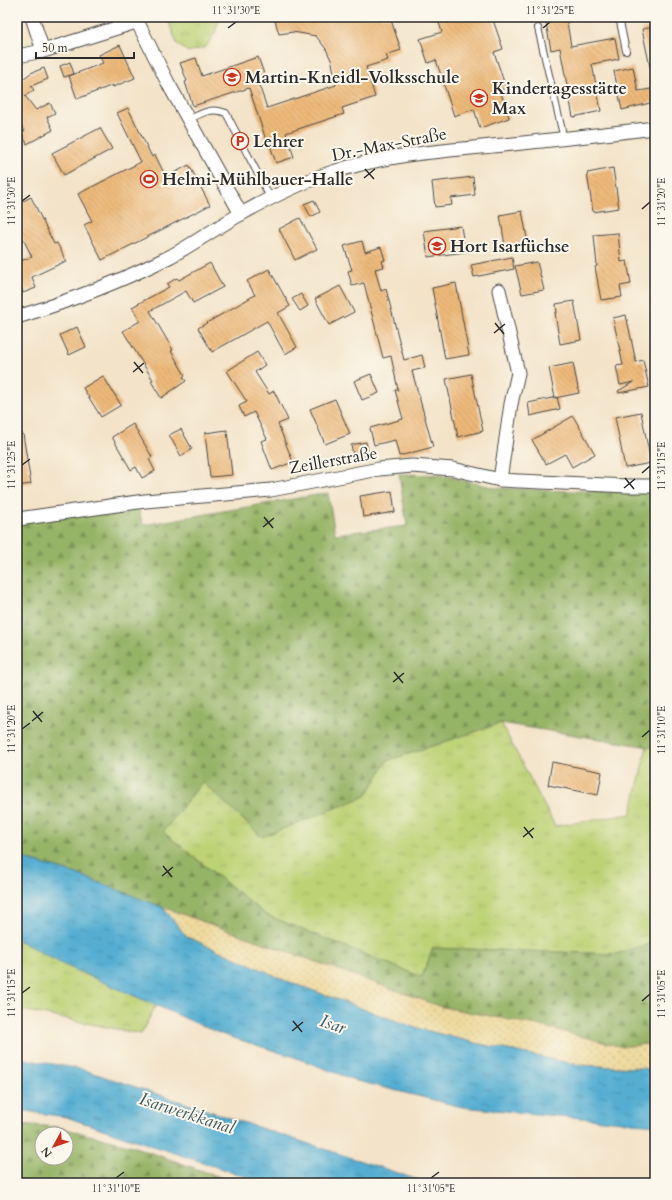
<svg xmlns="http://www.w3.org/2000/svg" width="672" height="1200" font-family="Cardo,serif">
<defs>
<pattern id="grass-tufts" width="24" height="20" patternUnits="userSpaceOnUse"><rect width="24" height="20" fill="#bdd275"/><path d="M3 7l-1-3M5 7V3M7 7l1-3M15 17l-1-3M17 17v-4M19 17l1-3" fill="none" stroke="#a3b465"/></pattern>
<pattern id="forest-firs" width="22" height="20" patternUnits="userSpaceOnUse"><rect width="22" height="20" fill="#96b466"/><path d="M5 1l3.5 6h-7zM16 11l3.5 6h-7z" fill="#7b9354"/></pattern>
<pattern id="sand-dots" width="8" height="8" patternUnits="userSpaceOnUse"><rect width="8" height="8" fill="#eeda9e"/><path d="M2 2h.1M6 6h.1" fill="none" stroke="#cb8" stroke-width="1.8" stroke-linecap="round"/></pattern>
<pattern id="water-ripples" width="26" height="14" patternUnits="userSpaceOnUse"><rect width="26" height="14" fill="#54aed1"/><path d="M2 4q2-2 4 0t4 0M15 11q2-2 4 0t4 0" fill="none" stroke="#468eaa"/></pattern>
<pattern id="building-back-hatch" width="6" height="6" patternUnits="userSpaceOnUse"><rect width="6" height="6" fill="#edb979"/><path d="M-1 5l2 2M0 0l6 6M5-1l2 2" fill="none" stroke="#cb9f69"/></pattern>
</defs>
<rect width="100%" height="100%" fill="#fbf7ec"/>
<filter id="ink" filterUnits="userSpaceOnUse"><feTurbulence type="fractalNoise" baseFrequency=".025" numOctaves="2"/><feDisplacementMap in="SourceGraphic" scale="8" xChannelSelector="R" yChannelSelector="G"/><feConvolveMatrix kernelMatrix="1 2 1 2 8 2 1 2 1" color-interpolation-filters="sRGB"/></filter>
<filter id="wash" filterUnits="userSpaceOnUse"><feTurbulence type="fractalNoise" baseFrequency=".012" numOctaves="4" result="noise"/><feDisplacementMap in="SourceGraphic" scale="16" xChannelSelector="R" yChannelSelector="G"/><feGaussianBlur stdDeviation="0.9" result="paint"/><feColorMatrix in="noise" values="0 0 0 0 0 0 0 0 0 0 0 0 0 0 0 0 0 1.4 0 .05"/><feComposite in="paint" operator="in"/></filter>
<g filter="url(#wash)">
<rect width="100%" height="100%" fill="#f3e3c8"/>
<path fill="url(#grass-tufts)" stroke="#747e50" d="M 167,17 L 220,17 L 215,33 L 206,47 L 188,52 L 177,44 Z
M 501,723 L 555,826 L 631,814 L 647,746 L 655,748 L 655,942 L 616,954 L 433,948 L 422,978 L 266,915 L 163,832 L 202,782 L 366,796 L 387,761 Z
M 17,941 L 22,942 L 62,964 L 156,1005 L 141,1034 L 17,1009 Z"/>
<path fill="url(#forest-firs)" stroke="#607048" fill-rule="evenodd" d="M 399,474 L 439,475 L 496,488 L 564,491 L 655,492 L 655,748 L 501,723 L 387,761 L 366,796 L 262,837 L 202,782 L 163,832 L 266,915 L 422,977 L 433,948 L 616,954 L 655,942 L 655,1043 L 622,1047 L 537,1025 L 442,1007 L 162,907 L 74,873 L 17,857 L 17,516 L 135,497 L 143,525 L 328,493 L 335,534 L 407,526 Z
M 17,1124 L 58,1127 L 132,1146 L 237,1183 L 17,1183 ZM 42,1134 L 66,1134 L 66,1158 L 42,1158 Z"/>
<path fill="url(#sand-dots)" stroke="#8c8264" d="M 162,907 L 442,1007 L 537,1025 L 622,1047 L 655,1043 L 655,1069 L 579,1065 L 475,1043 L 413,1027 L 281,979 L 256,967 L 187,937 Z"/>
<path fill="url(#water-ripples)" stroke="#406c7e" d="M 17,857 L 74,873 L 162,907 L 187,937 L 256,967 L 281,979 L 413,1027 L 475,1043 L 579,1065 L 655,1069 L 655,1125 L 462,1107 L 357,1081 L 294,1057 L 221,1034 L 62,964 L 17,939 Z
M 17,1058 L 81,1069 L 428,1183 L 265,1183 L 66,1117 L 17,1110 Z"/>
<g id="blocks">
<path fill="url(#building-back-hatch)" d="M 274,17 L 390,17 L 401,50 L 386,55 L 388,60 L 366,67 L 375,97 L 342,108 L 344,114 L 286,133 L 294,157 L 276,163 L 268,139 L 266,140 L 249,88 L 193,106 L 185,82 L 187,81 L 180,63 L 196,58 L 202,76 L 258,57 L 267,82 L 259,85 L 267,108 L 336,85 L 332,62 L 326,49 L 316,36 L 293,32 L 279,34 Z
M 437,17 L 492,17 L 503,49 L 494,52 L 506,88 L 500,90 L 509,118 L 480,128 L 474,109 L 454,116 L 436,60 L 428,63 L 420,39 L 442,32 Z
M 545,17 L 566,17 L 571,46 L 615,38 L 619,59 L 592,64 L 601,111 L 573,117 L 560,48 L 551,50 Z
M 655,27 L 655,67 L 650,67 L 642,29 Z
M 120,45 L 135,78 L 113,87 L 113,85 L 77,99 L 69,76 L 103,63 L 99,55 Z
M 70,62 L 74,74 L 64,77 L 60,66 Z
M 633,67 L 638,91 L 651,89 L 654,102 L 622,110 L 614,71 Z
M 44,68 L 48,79 L 31,86 L 34,90 L 25,96 L 36,110 L 50,103 L 55,113 L 47,117 L 53,130 L 27,144 L 21,132 L 25,131 L 17,120 L 17,83 L 31,73 Z
M 128,108 L 152,157 L 155,155 L 166,177 L 189,165 L 210,205 L 102,260 L 84,225 L 92,221 L 78,194 L 141,162 L 117,113 Z
M 100,128 L 112,149 L 64,175 L 52,153 Z
M 613,168 L 619,208 L 593,212 L 587,173 Z
M 473,177 L 475,195 L 451,198 L 452,205 L 435,207 L 432,182 Z
M 31,197 L 54,244 L 57,243 L 66,261 L 32,277 L 36,288 L 23,293 L 17,276 L 17,262 L 32,257 L 17,226 L 17,204 Z
M 314,200 L 320,212 L 311,217 L 304,204 Z
M 522,211 L 528,243 L 505,246 L 500,215 Z
M 300,218 L 317,249 L 295,260 L 279,229 Z
M 461,226 L 465,252 L 428,257 L 424,231 Z
M 618,233 L 621,262 L 627,261 L 631,284 L 620,286 L 622,297 L 601,300 L 595,267 L 597,266 L 594,235 Z
M 362,241 L 365,252 L 381,247 L 385,260 L 382,261 L 384,267 L 375,269 L 381,291 L 386,289 L 404,360 L 422,355 L 425,368 L 412,371 L 433,447 L 399,456 L 395,440 L 374,445 L 370,428 L 403,419 L 395,390 L 398,390 L 391,356 L 383,358 L 364,283 L 352,286 L 348,271 L 352,270 L 344,246 Z
M 512,257 L 514,269 L 474,277 L 471,265 Z
M 537,262 L 544,290 L 522,294 L 515,266 Z
M 210,263 L 223,287 L 193,303 L 186,291 L 150,311 L 173,350 L 171,351 L 185,375 L 183,377 L 186,381 L 161,398 L 151,381 L 153,380 L 123,331 L 140,321 L 132,307 L 169,287 L 167,284 L 177,278 L 179,280 Z
M 269,269 L 290,306 L 278,313 L 297,347 L 285,354 L 267,321 L 212,352 L 198,328 L 255,295 L 247,281 Z
M 456,283 L 469,355 L 445,359 L 432,288 Z
M 340,286 L 354,312 L 329,325 L 315,299 Z
M 301,294 L 308,306 L 300,311 L 292,299 Z
M 574,301 L 581,340 L 560,344 L 555,313 L 557,313 L 556,304 Z
M 626,315 L 636,362 L 643,360 L 649,387 L 619,393 L 618,391 L 634,382 L 620,385 L 616,366 L 623,365 L 613,318 Z
M 77,327 L 86,347 L 69,355 L 60,335 Z
M 257,352 L 265,365 L 255,372 L 269,394 L 274,391 L 288,420 L 278,424 L 293,462 L 272,470 L 261,441 L 267,439 L 254,412 L 244,417 L 239,406 L 247,402 L 227,371 Z
M 573,363 L 579,393 L 555,398 L 549,368 Z
M 371,374 L 379,393 L 362,400 L 354,381 Z
M 471,374 L 483,431 L 458,437 L 446,379 Z
M 103,376 L 121,405 L 101,417 L 83,388 Z
M 557,397 L 560,409 L 530,416 L 528,403 Z
M 335,399 L 350,434 L 325,444 L 310,409 Z
M 641,412 L 651,463 L 625,468 L 615,417 Z
M 573,416 L 595,454 L 572,467 L 565,454 L 546,464 L 532,440 Z
M 133,424 L 152,457 L 149,459 L 155,471 L 142,478 L 136,467 L 131,470 L 112,437 Z
M 181,429 L 192,449 L 181,456 L 169,435 Z
M 227,430 L 232,475 L 210,477 L 205,433 Z
M 17,434 L 23,434 L 31,484 L 17,486 Z
M 366,442 L 369,455 L 354,459 L 351,445 Z
M 392,491 L 395,512 L 363,517 L 360,496 Z
M 552,762 L 602,772 L 598,795 L 548,785 Z"/>
</g>
</g>
<g filter="url(#ink)">
<use href="#blocks" fill-opacity="0" stroke="#494743" stroke-width="1"/>
<g fill="none" stroke-linecap="round" stroke-linejoin="round">
<defs>
<path id="lane" d="M 619,17 L 626,51
M 639,18 L 643,17
M 538,28 L 564,139
M 188,120 C 202,113 211,107 226,113 L 271,199"/>
<path id="street" d="M 32,17 L 43,51
M 135,17 L 168,83 L 241,214
M 17,56 L 43,51 L 136,22
M 499,290 L 518,373 L 511,404 L 500,480
M 17,317 C 70,301 122,281 171,256 C 195,243 217,227 241,214 C 268,199 297,184 327,174 C 383,154 444,151 503,145 C 554,140 605,134 655,128
M 18,519 L 145,501 L 271,490 L 379,469 L 412,466 L 453,469 L 500,480 L 628,486 L 655,486"/>
</defs>
<use href="#lane" stroke="#494743" stroke-width="8"/>
<use href="#street" stroke="#494743" stroke-width="15"/>
<use href="#lane" stroke="#fff" stroke-width="6"/>
<use href="#street" stroke="#fff" stroke-width="13"/>
</g>
</g>
<path fill="none" stroke="#2b2b2b" stroke-width="1.5" d="M 228,28 L 236,22M 543,28 L 550,22M 365,169 L 374,179M 364,178 L 375,169M 22,201 L 30,195M 642,209 L 650,202M 495,323 L 504,334M 494,333 L 505,324M 134,362 L 143,373M 133,372 L 144,363M 22,465 L 30,459M 642,473 L 650,466M 625,478 L 634,489M 624,488 L 635,479M 264,517 L 273,528M 263,527 L 274,518M 394,672 L 403,683M 393,682 L 404,673M 33,711 L 42,722M 32,721 L 43,712M 22,729 L 30,723M 642,737 L 650,730M 524,827 L 533,838M 523,837 L 534,828M 163,866 L 172,877M 162,876 L 173,867M 22,993 L 30,987M 642,1001 L 650,994M 293,1021 L 302,1032M 292,1031 L 303,1022M 116,1178 L 124,1172M 431,1178 L 439,1172"/>
<defs>
<symbol id="school-ring" viewBox="-11 -11 22 22"><circle r="9.5" fill="#fbf7ec" stroke="#c8321e" stroke-width="1.5"/><path d="M0-5L7-2L0 1L-7-2ZM-4 1L0 2.5L4 1V4Q0 6-4 4Z" fill="#c8321e"/></symbol>
<symbol id="parking-ring" viewBox="-11 -11 22 22"><circle r="9.5" fill="#fbf7ec" stroke="#c8321e" stroke-width="1.5"/><path d="M-3.5-5.5H1a3.5 3.5 0 0 1 0 7H-1V5.5H-3.5ZM-1-3.4V-.6H.8a1.4 1.4 0 0 0 0-2.8Z" fill="#c8321e"/></symbol>
<symbol id="stadium-ring" viewBox="-11 -11 22 22"><circle r="9.5" fill="#fbf7ec" stroke="#c8321e" stroke-width="1.5"/><path d="M0-5a6.5 5 0 1 0 0 10a6.5 5 0 1 0 0-10ZM-3.5-1.8h7v3.6h-7Z" fill="#c8321e"/></symbol>
</defs>
<g fill-rule="evenodd">
<use href="#school-ring" x="222" y="67" width="20" height="20"/>
<use href="#school-ring" x="469" y="88" width="20" height="20"/>
<use href="#parking-ring" x="230" y="131" width="20" height="20"/>
<use href="#stadium-ring" x="139" y="169" width="20" height="20"/>
<use href="#school-ring" x="427" y="236" width="20" height="20"/>
</g>
<g text-anchor="middle" stroke-width="4" stroke-linejoin="round" paint-order="stroke">
<g font-size="17" font-weight="bold" fill="#2b2b2b" stroke="#fbf7ec" text-anchor="start">
<text x="245" y="83">Martin-Kneidl-Volksschule</text>
<text x="492" y="94">Kindertagesstätte<tspan x="492" dy="20">Max</tspan></text>
<text x="253" y="147">Lehrer</text>
<text x="162" y="185">Helmi-Mühlbauer-Halle</text>
<text x="450" y="252">Hort Isarfüchse</text>
</g>
<g font-size="17" fill="#2b2b2b" stroke="#fbf7ec">
<text transform="translate(389 144) rotate(-11)" y="6">Dr.-Max-Straße</text>
<text transform="translate(333 460) rotate(-10)" y="6">Zeillerstraße</text>
</g>
<g font-size="18" font-style="italic" fill="#395965" stroke="#fbf7ec">
<text transform="translate(333 1024) rotate(19)" y="6">Isar</text>
<text transform="translate(187 1113) rotate(18)" y="6">Isarwerkkanal</text>
</g>
</g>
<rect width="672" height="1200" fill="none" stroke="#fbf7ec" stroke-width="44"/>
<g transform="translate(54 1146) rotate(230)"><circle r="19" fill="#fbf7ec" stroke="#a8a59f"/>
<path d="M0-3L7 15L0 10L-7 15Z" fill="#c8321e"/>
<text y="-6" font-size="11" font-weight="bold" text-anchor="middle" fill="#2b2b2b">N</text>
</g>
<path d="M36 52v6h98v-6" fill="none" stroke="#2b2b2b" stroke-width="2"/>
<text x="42" y="52" font-size="12" fill="#2b2b2b" stroke="#fbf7ec" stroke-width="3" paint-order="stroke">50 m</text>
<rect x="22" y="22" width="628" height="1156" fill="none" stroke="#2b2b2b" stroke-width="1.5"/>
<g font-size="10" text-anchor="middle" fill="#2b2b2b">
<text x="236" y="14">11°31'30"E</text>
<text x="550" y="14">11°31'25"E</text>
<text transform="translate(11 201) rotate(-90)" y="4">11°31'30"E</text>
<text transform="translate(661 202) rotate(-90)" y="4">11°31'20"E</text>
<text transform="translate(11 465) rotate(-90)" y="4">11°31'25"E</text>
<text transform="translate(661 466) rotate(-90)" y="4">11°31'15"E</text>
<text transform="translate(11 729) rotate(-90)" y="4">11°31'20"E</text>
<text transform="translate(661 730) rotate(-90)" y="4">11°31'10"E</text>
<text transform="translate(11 993) rotate(-90)" y="4">11°31'15"E</text>
<text transform="translate(661 994) rotate(-90)" y="4">11°31'05"E</text>
<text x="116" y="1192">11°31'10"E</text>
<text x="431" y="1192">11°31'05"E</text>
</g>
</svg>
